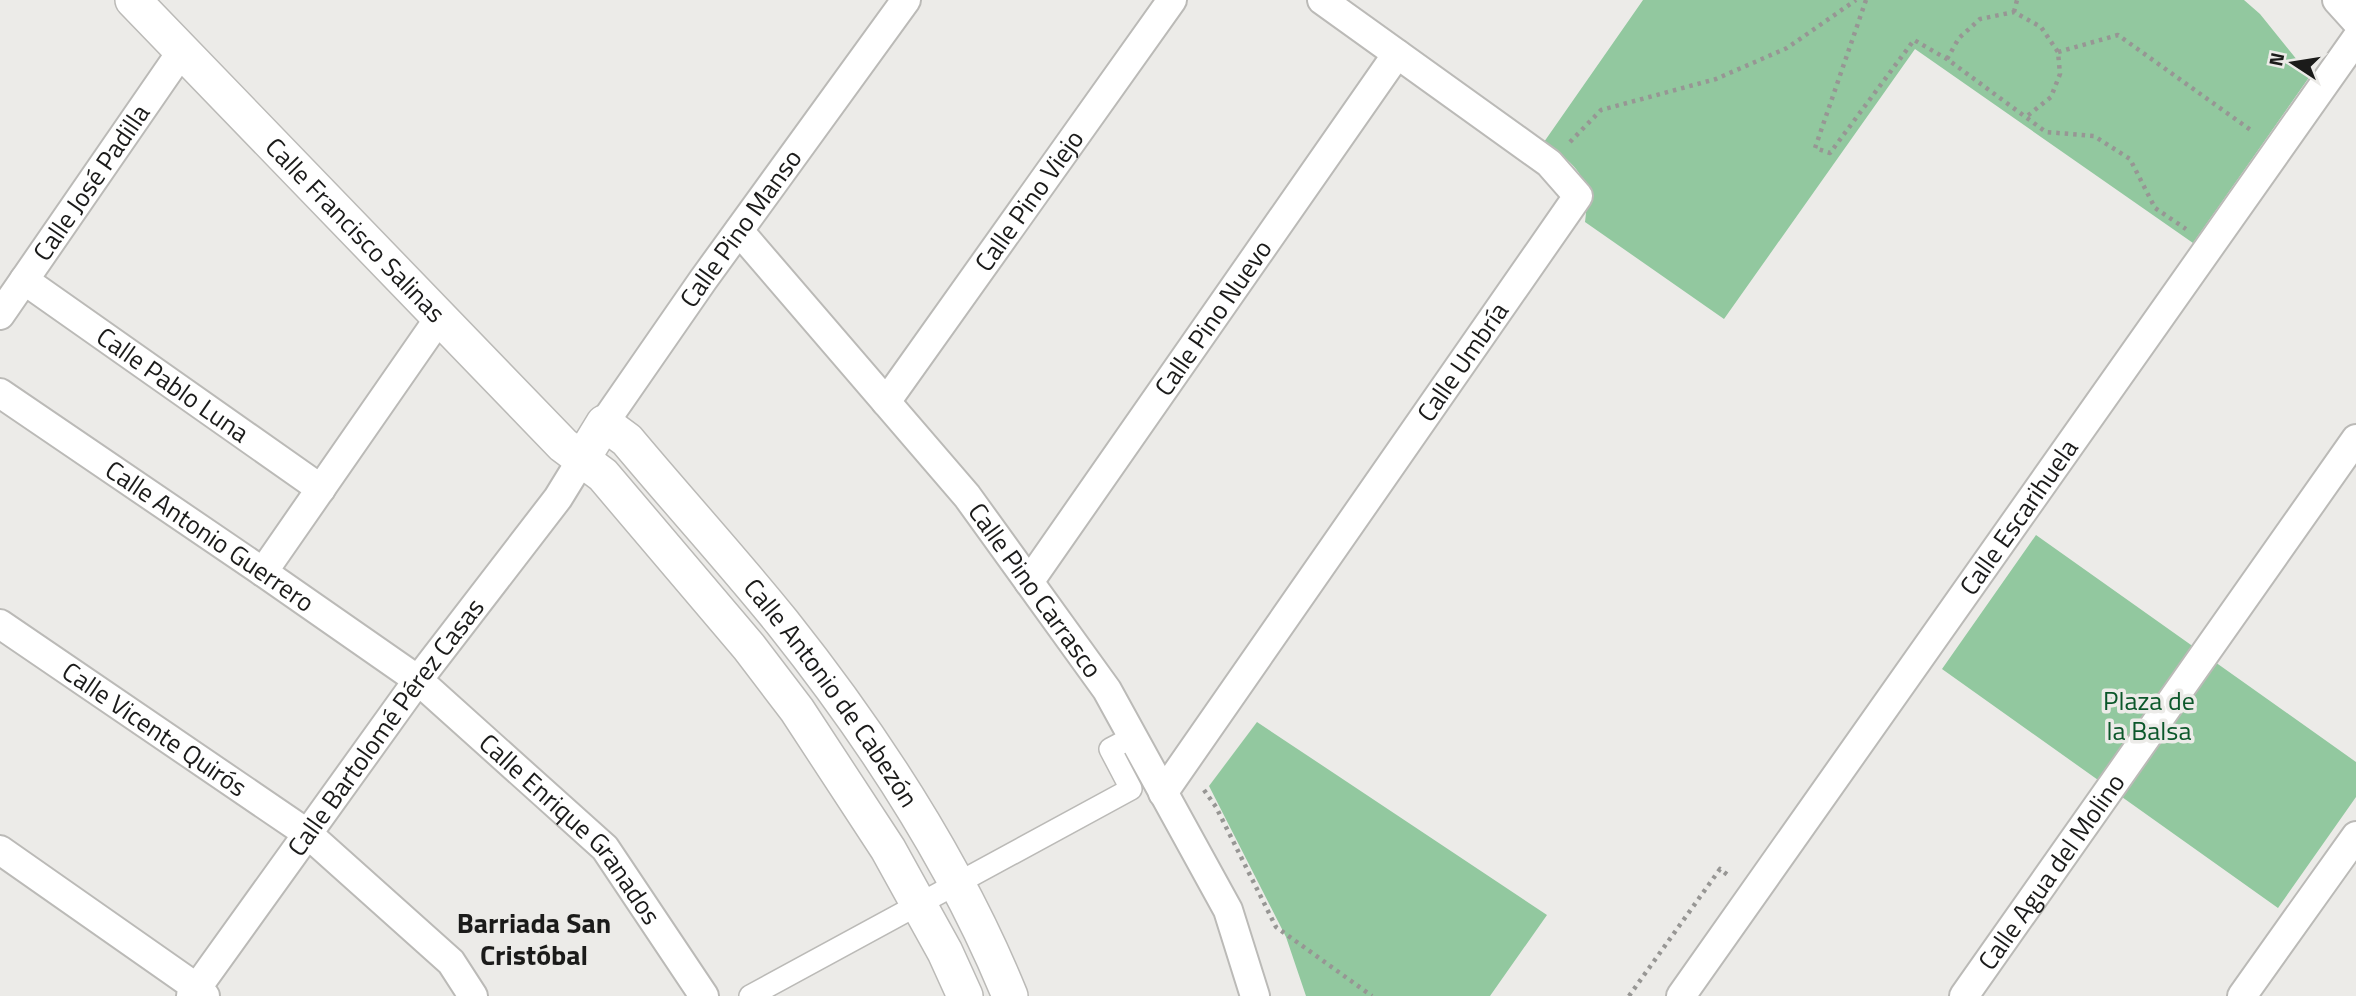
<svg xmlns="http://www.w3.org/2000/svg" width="2356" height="996" font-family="'Titillium Web',sans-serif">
<rect width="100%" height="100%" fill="#ecebe8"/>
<path fill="#92c89f" d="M 1643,0 L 2244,0 L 2260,14 L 2310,76 L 2193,243 L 1915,49 L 1724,319 L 1585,222 C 1591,177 1579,167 1544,142 Z
M 2036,535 L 2356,762 L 2356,797 L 2278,908 L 1942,669 Z
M 1257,722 L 1547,915 L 1490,996 L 1306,996 L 1286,937 L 1209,786 Z"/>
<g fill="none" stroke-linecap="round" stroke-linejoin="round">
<defs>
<path id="pedestrian" d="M 750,996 L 1131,789 L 1110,749 L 1133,737"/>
<g id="minor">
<path d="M 2337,0 L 2356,21"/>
<path id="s1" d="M 739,231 L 967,496 L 1107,690 L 1228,910 L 1255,996"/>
<path id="s2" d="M 24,280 L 321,489"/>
<path id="s3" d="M 0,315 L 182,51"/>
<path id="s4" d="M 0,393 L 263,572 L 418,680 L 605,848 L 704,996"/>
<path id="s5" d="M 886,402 L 1172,0"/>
<path id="s6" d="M 604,423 L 703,280 L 906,0"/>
<path d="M 263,572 L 440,317"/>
<path id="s7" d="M 1029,582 L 1397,54"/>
<path id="s8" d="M 0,624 L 308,834 L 451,962 L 473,996"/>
<path id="s9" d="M 1163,793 L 1578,196 L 1549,163 L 1322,0"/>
<path d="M 0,850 L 197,988 L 205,996"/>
<path id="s10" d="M 191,996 L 418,680 L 558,498 L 582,459"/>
<path id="s11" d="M 1681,996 L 2356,39"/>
<path id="s12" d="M 1964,996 L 2356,439"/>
<path d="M 2242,996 L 2356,836"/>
</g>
<g id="tertiary">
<path id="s13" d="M 133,0 L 563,445 L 603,475 L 749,647 L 797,710 L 888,849 L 945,952 L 965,996"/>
<path id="s14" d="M 582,459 L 604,423 L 627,440 C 678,501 732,560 782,622 C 872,735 955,861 1010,996"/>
</g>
</defs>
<use href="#pedestrian" stroke="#bbbab7" stroke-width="24"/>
<use href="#minor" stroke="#bbbab7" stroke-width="32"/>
<use href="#tertiary" stroke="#bbbab7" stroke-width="38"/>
<path stroke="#979694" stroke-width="4.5" stroke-dasharray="3.5 5" stroke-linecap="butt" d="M 1866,0 L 1815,148 L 1830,153 L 1914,40 L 1947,59 L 2046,132 L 2094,136 L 2130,159 L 2155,208 L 2186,229
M 2014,12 L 2017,0
M 2058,52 L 2118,35 L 2252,131
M 1947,59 L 1959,38 L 1980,19 L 2014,12 L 2041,27 L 2058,52 L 2060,74 L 2051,97 L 2026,117
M 1570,142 L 1601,110 L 1716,79 L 1787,48 L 1856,0
M 1204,790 L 1216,807 L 1276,927 L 1372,996
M 1629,996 L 1720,869 L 1729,876"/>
<use href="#pedestrian" stroke="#fff" stroke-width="21"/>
<use href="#minor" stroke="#fff" stroke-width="28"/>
<use href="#tertiary" stroke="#fff" stroke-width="35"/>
</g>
<g text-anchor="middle" stroke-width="7" stroke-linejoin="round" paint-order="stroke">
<g font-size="26" fill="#1b1b1a" stroke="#ecebe8">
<text dy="9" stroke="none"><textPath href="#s3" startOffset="161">Calle José Padilla</textPath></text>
<text dy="9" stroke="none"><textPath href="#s5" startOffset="247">Calle Pino Viejo</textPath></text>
<text dy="9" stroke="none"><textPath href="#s6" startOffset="238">Calle Pino Manso</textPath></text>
<text dy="9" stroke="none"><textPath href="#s13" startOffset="320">Calle Francisco Salinas</textPath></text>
<text dy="9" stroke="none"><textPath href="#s7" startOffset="322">Calle Pino Nuevo</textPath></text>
<text dy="9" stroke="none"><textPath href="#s9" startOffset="525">Calle Umbría</textPath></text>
<text dy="9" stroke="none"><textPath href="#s2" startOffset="182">Calle Pablo Luna</textPath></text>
<text dy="9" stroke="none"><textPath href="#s11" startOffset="586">Calle Escarihuela</textPath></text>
<text dy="9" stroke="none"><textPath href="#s4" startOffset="254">Calle Antonio Guerrero</textPath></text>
<text dy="9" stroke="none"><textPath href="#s1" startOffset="466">Calle Pino Carrasco</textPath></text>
<text dy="9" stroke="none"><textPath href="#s14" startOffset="396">Calle Antonio de Cabezón</textPath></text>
<text dy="9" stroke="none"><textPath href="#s10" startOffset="332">Calle Bartolomé Pérez Casas</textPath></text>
<text dy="9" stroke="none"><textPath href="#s8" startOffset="187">Calle Vicente Quirós</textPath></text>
<text dy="9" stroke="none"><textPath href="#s4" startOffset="721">Calle Enrique Granados</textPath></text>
<text dy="9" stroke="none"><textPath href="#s12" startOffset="152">Calle Agua del Molino</textPath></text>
</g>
<g font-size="26" fill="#0b572a" stroke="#ecebe8">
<text x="2149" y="710">Plaza de<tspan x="2149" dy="30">la Balsa</tspan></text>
</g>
<g font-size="28" font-weight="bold" fill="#1b1b1a" stroke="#ecebe8">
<text x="534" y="933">Barriada San<tspan x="534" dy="32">Cristóbal</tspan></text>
</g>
</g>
<g transform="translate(2293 63) rotate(282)" stroke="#ecebe8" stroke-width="5" paint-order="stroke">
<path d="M0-5L12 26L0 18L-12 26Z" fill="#1b1b1a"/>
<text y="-10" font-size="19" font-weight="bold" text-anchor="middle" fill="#1b1b1a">N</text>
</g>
</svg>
